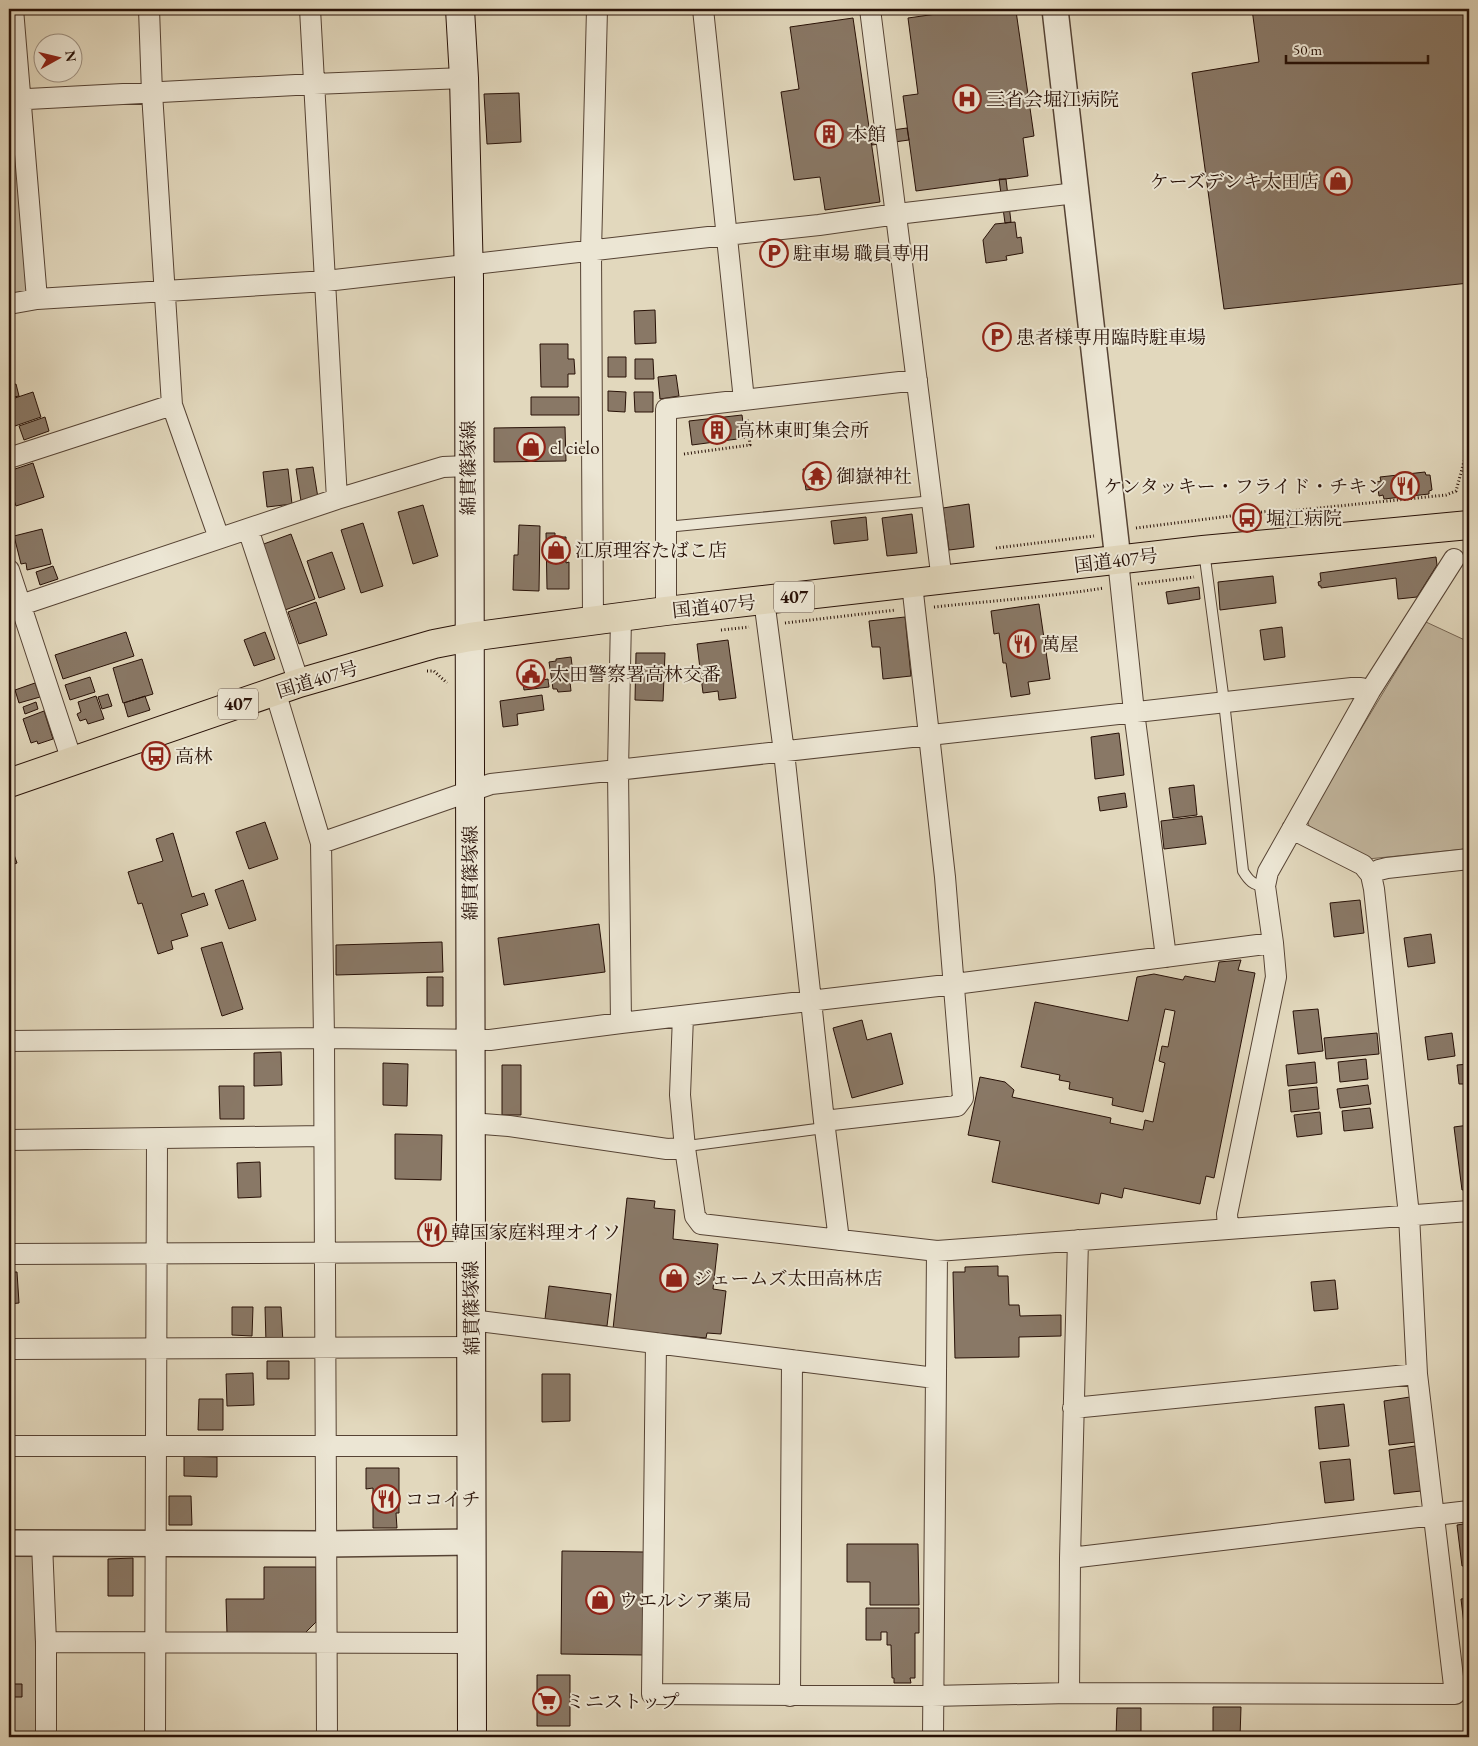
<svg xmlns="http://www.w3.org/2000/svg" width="1478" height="1746" font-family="'EB Garamond','Noto Serif JP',serif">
<rect width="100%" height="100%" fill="#e2d8bd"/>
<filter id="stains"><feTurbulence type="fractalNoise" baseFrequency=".004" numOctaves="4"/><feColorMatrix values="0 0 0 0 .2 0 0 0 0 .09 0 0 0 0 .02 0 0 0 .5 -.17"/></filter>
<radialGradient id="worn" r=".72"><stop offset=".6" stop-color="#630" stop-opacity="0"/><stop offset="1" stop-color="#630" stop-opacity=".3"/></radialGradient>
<path fill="#c2b69e" stroke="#756452" d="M 9,108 L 11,108 L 30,292 L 9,296 Z
M 1426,622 L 1469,642 L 1469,844 L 1465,849 L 1368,859 L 1309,826 L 1307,818 Z
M 9,1556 L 34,1556 L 37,1737 L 9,1737 Z"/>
<path fill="#897866" stroke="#281107" d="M 231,9 L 267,9 L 231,11 Z
M 972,9 L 996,9 L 997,14 L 1016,11 L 1034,136 L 1023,138 L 1028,176 L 916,191 L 903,96 L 918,94 L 908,18 Z
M 1252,9 L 1469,9 L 1469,283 L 1224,309 L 1192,73 L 1259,62 Z
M 853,18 L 880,202 L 825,210 L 820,177 L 794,180 L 781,92 L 799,89 L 790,27 Z
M 519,93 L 521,142 L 487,144 L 484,94 Z
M 907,128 L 909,140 L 872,145 L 870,133 Z
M 999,179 L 1006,179 L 1011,222 L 1005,223 Z
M 1015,222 L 1017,238 L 1021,237 L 1023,253 L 1006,256 L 1007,260 L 986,263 L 983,240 L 995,224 Z
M 655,310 L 656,343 L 635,344 L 634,311 Z
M 540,344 L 568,344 L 568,359 L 574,359 L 575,374 L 568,374 L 568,387 L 541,387 Z
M 608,357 L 626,357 L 626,377 L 608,377 Z
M 635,359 L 653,359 L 654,379 L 635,379 Z
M 676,375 L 679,396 L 660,399 L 658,377 Z
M 16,384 L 19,396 L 9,398 L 9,386 Z
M 608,391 L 626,392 L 625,412 L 608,411 Z
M 33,392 L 41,417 L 15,426 L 9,406 L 9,400 Z
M 634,392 L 653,392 L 653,412 L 635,412 Z
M 531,397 L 579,397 L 579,415 L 531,415 Z
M 742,415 L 745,438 L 692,445 L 689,421 Z
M 45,417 L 49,431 L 24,440 L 19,426 Z
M 565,427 L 566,461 L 494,462 L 494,428 Z
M 33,463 L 44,497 L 16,506 L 9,485 L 9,471 Z
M 313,467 L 318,498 L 301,501 L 296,469 Z
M 822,467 L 823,470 L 828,469 L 830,483 L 825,484 L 825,487 L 806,490 L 803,469 Z
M 288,469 L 292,504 L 267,507 L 263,472 Z
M 1425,472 L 1426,475 L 1430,475 L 1432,490 L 1429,491 L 1429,494 L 1384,499 L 1383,495 L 1379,496 L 1377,482 L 1381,481 L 1380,477 Z
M 969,504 L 974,547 L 949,550 L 943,508 Z
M 423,505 L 438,556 L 413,564 L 398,512 Z
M 912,514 L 917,553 L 887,556 L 882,518 Z
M 866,517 L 868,540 L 834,544 L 831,521 Z
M 363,523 L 383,586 L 361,593 L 341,530 Z
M 519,525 L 540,526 L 539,591 L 513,590 L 514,555 L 518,555 Z
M 42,529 L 51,564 L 27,570 L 26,563 L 21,564 L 14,536 Z
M 546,533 L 555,533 L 555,537 L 566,537 L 566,563 L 569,562 L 569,589 L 547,589 Z
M 291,534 L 315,599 L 285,610 L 261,545 Z
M 332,552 L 345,589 L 319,598 L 307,561 Z
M 1436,557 L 1437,565 L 1417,597 L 1398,599 L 1396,578 L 1321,588 L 1321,586 L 1319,586 L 1318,582 L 1321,581 L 1320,573 Z
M 53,566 L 58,579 L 40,585 L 36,572 Z
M 1273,576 L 1276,603 L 1220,610 L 1218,582 Z
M 1199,587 L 1200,599 L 1168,604 L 1166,592 Z
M 316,602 L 327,635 L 299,644 L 288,612 Z
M 1039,604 L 1050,679 L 1028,682 L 1030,694 L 1011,697 L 1006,663 L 1003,663 L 999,633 L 994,634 L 991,611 Z
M 905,617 L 911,676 L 883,679 L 880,647 L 872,647 L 869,621 Z
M 1282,627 L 1285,657 L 1264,660 L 1260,630 Z
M 126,632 L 134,656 L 63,679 L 55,655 Z
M 265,632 L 275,659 L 254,666 L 244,640 Z
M 728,640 L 736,698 L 719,700 L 718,691 L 703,693 L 697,644 Z
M 636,653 L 665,653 L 663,701 L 635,700 Z
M 571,657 L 574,681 L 570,682 L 571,691 L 558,692 L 557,689 L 553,689 L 549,662 L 556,661 L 556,659 Z
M 142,659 L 153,694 L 123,703 L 113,668 Z
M 540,665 L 542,680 L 548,679 L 549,687 L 524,690 L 522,675 L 532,666 Z
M 90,677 L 95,692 L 70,700 L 65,685 Z
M 35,683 L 40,697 L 19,703 L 15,690 Z
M 108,694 L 112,706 L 102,709 L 98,697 Z
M 542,695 L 544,710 L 517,714 L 518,725 L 503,727 L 500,701 Z
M 96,696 L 104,719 L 88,724 L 86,719 L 80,721 L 77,714 L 81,712 L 78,702 Z
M 145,696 L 150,710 L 128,717 L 124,703 Z
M 36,702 L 38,709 L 25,714 L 23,707 Z
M 44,711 L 53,739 L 38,744 L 37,741 L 31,743 L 23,719 Z
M 1119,733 L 1124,775 L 1095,779 L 1091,737 Z
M 1194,785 L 1197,815 L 1173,818 L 1169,788 Z
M 1125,793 L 1127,807 L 1100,811 L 1098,797 Z
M 1202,816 L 1206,844 L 1164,849 L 1161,821 Z
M 265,822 L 278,859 L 249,869 L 236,832 Z
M 173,833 L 192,897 L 204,893 L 208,905 L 181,914 L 188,936 L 171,941 L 173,949 L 158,954 L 142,903 L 138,904 L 128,872 L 163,861 L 156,839 Z
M 9,841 L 17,863 L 9,866 Z
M 243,880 L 256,920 L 229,929 L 215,890 Z
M 1360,900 L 1364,933 L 1334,937 L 1330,903 Z
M 599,924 L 605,972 L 504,985 L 498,938 Z
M 1431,934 L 1435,963 L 1408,967 L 1404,938 Z
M 222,942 L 243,1009 L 222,1016 L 201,948 Z
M 442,942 L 443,972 L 336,975 L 336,945 Z
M 1241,960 L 1238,970 L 1255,973 L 1214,1178 L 1206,1176 L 1200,1204 L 1124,1188 L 1122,1198 L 1101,1193 L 1099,1204 L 992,1182 L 1000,1141 L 968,1135 L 980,1077 L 1005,1082 L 1014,1090 L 1012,1097 L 1111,1118 L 1110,1123 L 1143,1130 L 1145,1120 L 1153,1122 L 1165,1063 L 1159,1061 L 1162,1046 L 1168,1047 L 1175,1011 L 1165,1009 L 1143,1112 L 1112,1105 L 1113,1098 L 1069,1089 L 1070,1082 L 1059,1080 L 1060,1075 L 1021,1067 L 1035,1002 L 1128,1021 L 1137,977 L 1154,974 L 1183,980 L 1185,976 L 1215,982 L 1219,962 Z
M 427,977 L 443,977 L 443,1006 L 427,1006 Z
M 1318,1009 L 1323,1051 L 1298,1054 L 1293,1011 Z
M 862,1020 L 867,1040 L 891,1033 L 903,1084 L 852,1098 L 833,1028 Z
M 1377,1033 L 1379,1054 L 1326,1059 L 1324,1038 Z
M 1452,1033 L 1455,1056 L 1428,1060 L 1425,1037 Z
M 281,1052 L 282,1085 L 254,1086 L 254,1053 Z
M 1366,1059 L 1368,1079 L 1340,1082 L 1338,1062 Z
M 1315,1062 L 1317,1083 L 1288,1086 L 1286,1065 Z
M 383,1063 L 408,1064 L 407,1106 L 383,1105 Z
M 1469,1064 L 1469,1084 L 1459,1084 L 1457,1065 Z
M 502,1065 L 521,1065 L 521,1115 L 502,1115 Z
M 1368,1085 L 1371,1104 L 1340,1108 L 1337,1089 Z
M 219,1086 L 244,1086 L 244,1119 L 220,1119 Z
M 1317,1087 L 1319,1109 L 1291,1112 L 1289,1090 Z
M 1370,1108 L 1373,1128 L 1344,1131 L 1342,1111 Z
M 1320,1112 L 1322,1134 L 1297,1137 L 1294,1115 Z
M 1469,1125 L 1469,1189 L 1462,1190 L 1454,1127 Z
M 395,1134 L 442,1135 L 441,1180 L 395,1179 Z
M 260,1162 L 261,1197 L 238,1198 L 237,1163 Z
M 627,1198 L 655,1201 L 654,1208 L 675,1210 L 673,1239 L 718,1244 L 713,1289 L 726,1291 L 721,1334 L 707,1333 L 706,1338 L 613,1329 Z
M 423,1222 L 441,1222 L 441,1242 L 423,1241 Z
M 998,1266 L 998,1276 L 1008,1276 L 1009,1305 L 1019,1305 L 1020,1316 L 1061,1315 L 1061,1336 L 1019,1337 L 1019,1357 L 955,1358 L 953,1272 L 965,1272 L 965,1267 Z
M 9,1272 L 17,1272 L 19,1303 L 9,1304 Z
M 1335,1280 L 1338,1309 L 1314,1311 L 1311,1282 Z
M 549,1286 L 611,1294 L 607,1326 L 545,1319 Z
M 232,1307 L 253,1307 L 252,1336 L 232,1335 Z
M 265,1307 L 281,1307 L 283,1343 L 266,1343 Z
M 267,1361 L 289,1361 L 289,1379 L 267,1379 Z
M 253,1373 L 254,1405 L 227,1406 L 226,1374 Z
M 542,1374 L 570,1374 L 570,1421 L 542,1422 Z
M 1410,1397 L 1416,1442 L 1389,1445 L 1384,1401 Z
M 199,1399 L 223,1399 L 223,1430 L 198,1430 Z
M 1344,1404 L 1349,1446 L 1319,1449 L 1315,1407 Z
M 1415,1446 L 1421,1491 L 1394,1494 L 1389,1450 Z
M 184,1456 L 217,1457 L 217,1477 L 184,1476 Z
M 1350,1459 L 1354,1500 L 1325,1503 L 1320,1462 Z
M 366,1468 L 399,1468 L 399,1513 L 396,1513 L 397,1528 L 373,1528 L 373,1488 L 366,1489 Z
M 169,1496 L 191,1496 L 192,1525 L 169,1525 Z
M 1469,1523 L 1469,1565 L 1462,1566 L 1457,1525 Z
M 847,1544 L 918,1544 L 919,1605 L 870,1605 L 870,1582 L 847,1582 Z
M 562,1551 L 644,1552 L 643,1655 L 561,1654 Z
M 133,1558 L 133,1596 L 108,1596 L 108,1559 Z
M 264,1567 L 316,1567 L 316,1622 L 304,1634 L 227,1634 L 226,1599 L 264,1599 Z
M 1469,1598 L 1469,1641 L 1466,1641 L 1461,1599 Z
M 866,1608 L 919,1608 L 919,1633 L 915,1633 L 915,1678 L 910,1678 L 911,1683 L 894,1683 L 894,1678 L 892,1678 L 891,1645 L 887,1645 L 887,1632 L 881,1632 L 881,1640 L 866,1640 Z
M 1469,1644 L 1469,1683 L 1465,1645 Z
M 537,1675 L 570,1675 L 570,1726 L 537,1726 Z
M 9,1676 L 10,1676 L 11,1684 L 22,1684 L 22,1697 L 11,1697 L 11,1706 L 9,1706 Z
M 1213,1707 L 1241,1707 L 1240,1737 L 1213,1737 Z
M 1117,1708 L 1141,1708 L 1141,1737 L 1116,1737 Z"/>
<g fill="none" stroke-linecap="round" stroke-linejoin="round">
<defs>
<path id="service" d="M 666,527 L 933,501
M 1204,551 L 1224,702 L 1243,871 C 1249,881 1253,885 1265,886
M 685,1148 L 695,1145 L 824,1128"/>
<path id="minor" d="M 13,9 L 37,299
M 149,9 L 152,93 L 172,405 L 219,538
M 310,9 L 337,499
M 703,9 L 744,400
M 870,9 L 942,581
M 9,100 L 314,84 L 464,78
M 9,304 L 37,299 L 326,281 L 726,235 L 819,225 L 897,214 L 1076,193
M 9,458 L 172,405
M 248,529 L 299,683
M 1118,560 L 1134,712 L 1166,957
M 9,570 L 72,761
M 764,600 L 784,752 L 824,1121 L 839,1240
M 9,609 L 337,499 L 443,467 L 468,466
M 666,611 L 666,409 L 917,380
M 621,617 L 618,771 L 621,1023
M 593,620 L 591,251 L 597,9
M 275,691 L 321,843 L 324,1038 L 327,1737
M 321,843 L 491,784 L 1352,688 L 1361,688 L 1370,691
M 1371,875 L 1379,870 L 1387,868 L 1469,859
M 683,1016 L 680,1095 L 685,1148 L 695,1216 L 701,1224 L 937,1251 L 1469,1211
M 9,1041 L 324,1038 L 490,1040 L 621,1023 L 955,984 L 1273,943
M 824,1121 L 957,1106 L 963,1098 L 945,877 L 912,584
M 470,1123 L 509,1126 L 667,1149 L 685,1148
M 9,1140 L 324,1136
M 1228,1228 L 1227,1214 L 1276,977 L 1273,943 L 1265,886 L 1268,872 L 1370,691 L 1454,559
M 9,1254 L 470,1252
M 471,1320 L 935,1378
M 656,1343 L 652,1694 L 932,1696 L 1069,1693 L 1455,1694 L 1417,1374 L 1409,1215 L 1374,889 L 1371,875 L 1363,865 L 1292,829
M 9,1349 L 471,1347
M 1073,1408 L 1417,1374
M 9,1446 L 471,1446
M 42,1543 L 46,1642 L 46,1737
M 1070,1558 L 1469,1511
M 46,1642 L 472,1643
M 1069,1693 L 1070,1558 L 1078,1240
M 790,1696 L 792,1360
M 155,1737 L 157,1139
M 933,1737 L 937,1251"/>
<path id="tertiary" d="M 1055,9 L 1118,560
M 9,1543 L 326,1544 L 472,1542"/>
<path id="secondary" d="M 460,9 L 464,78 L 469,278 L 472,1737"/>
<path id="trunk" d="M 9,783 L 299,683 L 434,644 L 470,637 L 666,611 L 1203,550 L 1469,525"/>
</defs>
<use href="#service" stroke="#564334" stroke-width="12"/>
<use href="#minor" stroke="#564334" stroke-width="22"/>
<use href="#tertiary" stroke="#564334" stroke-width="28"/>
<use href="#secondary" stroke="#281107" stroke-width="30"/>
<use href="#trunk" stroke="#281107" stroke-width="30"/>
<path stroke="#281107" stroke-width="3" stroke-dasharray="1 2.5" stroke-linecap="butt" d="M 684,454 L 750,445 L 747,418
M 1136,528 L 1270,511 L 1290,511 L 1446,495 L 1456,491 L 1469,443
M 996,548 L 1094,536
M 1138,584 L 1194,577
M 934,607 C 991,601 1048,597 1104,588
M 785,623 L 896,610
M 721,630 L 749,627
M 427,671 L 434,671 L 447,683"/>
<use href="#service" stroke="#ece6d4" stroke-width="10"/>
<use href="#minor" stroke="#ece6d4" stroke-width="20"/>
<use href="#tertiary" stroke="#ece6d4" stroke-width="25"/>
<use href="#secondary" stroke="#ece6d4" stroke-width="28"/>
<use href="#trunk" stroke="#e2d8bd" stroke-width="28"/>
</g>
<defs>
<symbol id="hospital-ring" viewBox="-11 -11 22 22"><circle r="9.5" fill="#ece6d4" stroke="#8f2418" stroke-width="1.5"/><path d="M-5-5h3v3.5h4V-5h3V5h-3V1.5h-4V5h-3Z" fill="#8f2418"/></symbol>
<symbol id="building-ring" viewBox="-11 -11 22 22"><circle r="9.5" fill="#ece6d4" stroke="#8f2418" stroke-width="1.5"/><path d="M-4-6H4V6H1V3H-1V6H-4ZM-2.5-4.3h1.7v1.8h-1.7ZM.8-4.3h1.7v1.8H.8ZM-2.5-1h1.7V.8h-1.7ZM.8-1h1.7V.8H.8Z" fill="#8f2418"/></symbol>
<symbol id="shop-ring" viewBox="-11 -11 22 22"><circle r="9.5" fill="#ece6d4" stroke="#8f2418" stroke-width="1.5"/><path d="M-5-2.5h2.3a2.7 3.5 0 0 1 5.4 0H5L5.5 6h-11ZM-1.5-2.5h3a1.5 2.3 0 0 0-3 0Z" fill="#8f2418"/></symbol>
<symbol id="parking-ring" viewBox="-11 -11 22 22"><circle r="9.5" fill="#ece6d4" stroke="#8f2418" stroke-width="1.5"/><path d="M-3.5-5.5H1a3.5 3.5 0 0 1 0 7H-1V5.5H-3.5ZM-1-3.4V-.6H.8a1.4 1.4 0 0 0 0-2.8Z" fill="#8f2418"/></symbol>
<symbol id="temple-ring" viewBox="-11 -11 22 22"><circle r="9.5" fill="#ece6d4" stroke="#8f2418" stroke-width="1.5"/><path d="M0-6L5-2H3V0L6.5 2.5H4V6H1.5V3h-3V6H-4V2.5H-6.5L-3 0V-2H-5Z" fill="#8f2418"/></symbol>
<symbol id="restaurant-ring" viewBox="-11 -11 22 22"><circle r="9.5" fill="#ece6d4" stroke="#8f2418" stroke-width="1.5"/><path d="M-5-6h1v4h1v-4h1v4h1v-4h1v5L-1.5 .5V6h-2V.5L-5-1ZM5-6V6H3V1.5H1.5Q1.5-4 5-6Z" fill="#8f2418"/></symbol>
<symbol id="bus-ring" viewBox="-11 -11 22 22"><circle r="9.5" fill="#ece6d4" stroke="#8f2418" stroke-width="1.5"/><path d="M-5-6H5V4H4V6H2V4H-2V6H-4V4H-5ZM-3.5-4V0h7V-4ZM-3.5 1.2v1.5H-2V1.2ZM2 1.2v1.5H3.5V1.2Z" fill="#8f2418"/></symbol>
<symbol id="civic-ring" viewBox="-11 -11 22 22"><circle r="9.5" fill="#ece6d4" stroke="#8f2418" stroke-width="1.5"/><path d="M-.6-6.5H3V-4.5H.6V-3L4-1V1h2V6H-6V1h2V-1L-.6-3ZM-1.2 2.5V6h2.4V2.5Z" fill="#8f2418"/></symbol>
<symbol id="supermarket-ring" viewBox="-11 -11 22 22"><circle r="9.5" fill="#ece6d4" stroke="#8f2418" stroke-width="1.5"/><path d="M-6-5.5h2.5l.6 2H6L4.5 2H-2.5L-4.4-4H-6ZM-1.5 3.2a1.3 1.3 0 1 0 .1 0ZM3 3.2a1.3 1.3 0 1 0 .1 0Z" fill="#8f2418"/></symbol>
</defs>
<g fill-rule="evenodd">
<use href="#hospital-ring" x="951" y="83" width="32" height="32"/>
<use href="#building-ring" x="813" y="118" width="32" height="32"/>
<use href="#shop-ring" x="1322" y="165" width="32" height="32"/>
<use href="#parking-ring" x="758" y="237" width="32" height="32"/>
<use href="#parking-ring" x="981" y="321" width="32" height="32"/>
<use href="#building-ring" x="701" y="414" width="32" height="32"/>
<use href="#shop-ring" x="515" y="431" width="32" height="32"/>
<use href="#temple-ring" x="801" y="460" width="32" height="32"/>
<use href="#restaurant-ring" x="1389" y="470" width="32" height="32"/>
<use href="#bus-ring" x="1231" y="502" width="32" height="32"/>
<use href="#shop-ring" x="540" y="534" width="32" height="32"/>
<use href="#restaurant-ring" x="1006" y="628" width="32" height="32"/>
<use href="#civic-ring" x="515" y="658" width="32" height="32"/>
<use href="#bus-ring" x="140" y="740" width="32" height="32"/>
<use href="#restaurant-ring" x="416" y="1216" width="32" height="32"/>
<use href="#shop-ring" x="658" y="1262" width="32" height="32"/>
<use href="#restaurant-ring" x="370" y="1483" width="32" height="32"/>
<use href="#shop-ring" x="584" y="1584" width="32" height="32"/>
<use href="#supermarket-ring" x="531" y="1685" width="32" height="32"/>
</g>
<g text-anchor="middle" stroke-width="4" stroke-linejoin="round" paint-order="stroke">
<g fill="#ece6d4" stroke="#635144" stroke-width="1">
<rect x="774" y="581.5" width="40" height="31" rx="4"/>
<rect x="218" y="688.5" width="40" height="31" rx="4"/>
</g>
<g font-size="18" font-weight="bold" fill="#281107">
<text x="794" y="603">407</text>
<text x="238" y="710">407</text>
</g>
<g font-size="19" fill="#281107" stroke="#ece6d4" text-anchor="start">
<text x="986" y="106">三省会堀江病院</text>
<text x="848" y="141">本館</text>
<text x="1319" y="188" text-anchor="end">ケーズデンキ太田店</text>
<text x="793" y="260">駐車場 職員専用</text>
<text x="1016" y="344">患者様専用臨時駐車場</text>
<text x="736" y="437">高林東町集会所</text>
<text x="550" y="454">el cielo</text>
<text x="836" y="483">御嶽神社</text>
<text x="1386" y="493" text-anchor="end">ケンタッキー・フライド・チキン</text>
<text x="1266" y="525">堀江病院</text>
<text x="575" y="557">江原理容たばこ店</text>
<text x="1041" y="651">萬屋</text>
<text x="550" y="681">太田警察署高林交番</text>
<text x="175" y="763">高林</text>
<text x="451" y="1239">韓国家庭料理オイソ</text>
<text x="693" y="1285">ジェームズ太田高林店</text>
<text x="405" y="1506">ココイチ</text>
<text x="619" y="1607">ウエルシア薬局</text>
<text x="566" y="1708">ミニストップ</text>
</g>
<g font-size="19" fill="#281107" stroke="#ece6d4">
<text transform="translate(468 468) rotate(-90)" y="7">綿貫篠塚線</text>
<text transform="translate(1116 560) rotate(-7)" y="7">国道407号</text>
<text transform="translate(714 606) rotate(-6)" y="7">国道407号</text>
<text transform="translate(317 679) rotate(-17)" y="7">国道407号</text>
<text transform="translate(470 873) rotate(-90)" y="7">綿貫篠塚線</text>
<text transform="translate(471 1308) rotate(-91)" y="7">綿貫篠塚線</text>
</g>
</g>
<rect width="1478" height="1746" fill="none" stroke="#e2d8bd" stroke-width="30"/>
<rect x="10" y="10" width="1458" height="1726" fill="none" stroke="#281107" stroke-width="2.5"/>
<rect x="15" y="15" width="1448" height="1716" fill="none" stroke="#281107"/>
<g transform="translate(58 58) rotate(82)"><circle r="24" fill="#ece6d4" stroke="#9e9182"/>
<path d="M0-4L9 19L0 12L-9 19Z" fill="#8f2418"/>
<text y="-8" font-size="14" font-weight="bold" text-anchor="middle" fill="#281107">N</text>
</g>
<path d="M1286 55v8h142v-8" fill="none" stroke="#281107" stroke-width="2.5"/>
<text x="1293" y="55" font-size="15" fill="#281107" stroke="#ece6d4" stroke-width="4" paint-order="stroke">50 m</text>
<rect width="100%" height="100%" filter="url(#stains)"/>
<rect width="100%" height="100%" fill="url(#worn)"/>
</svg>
